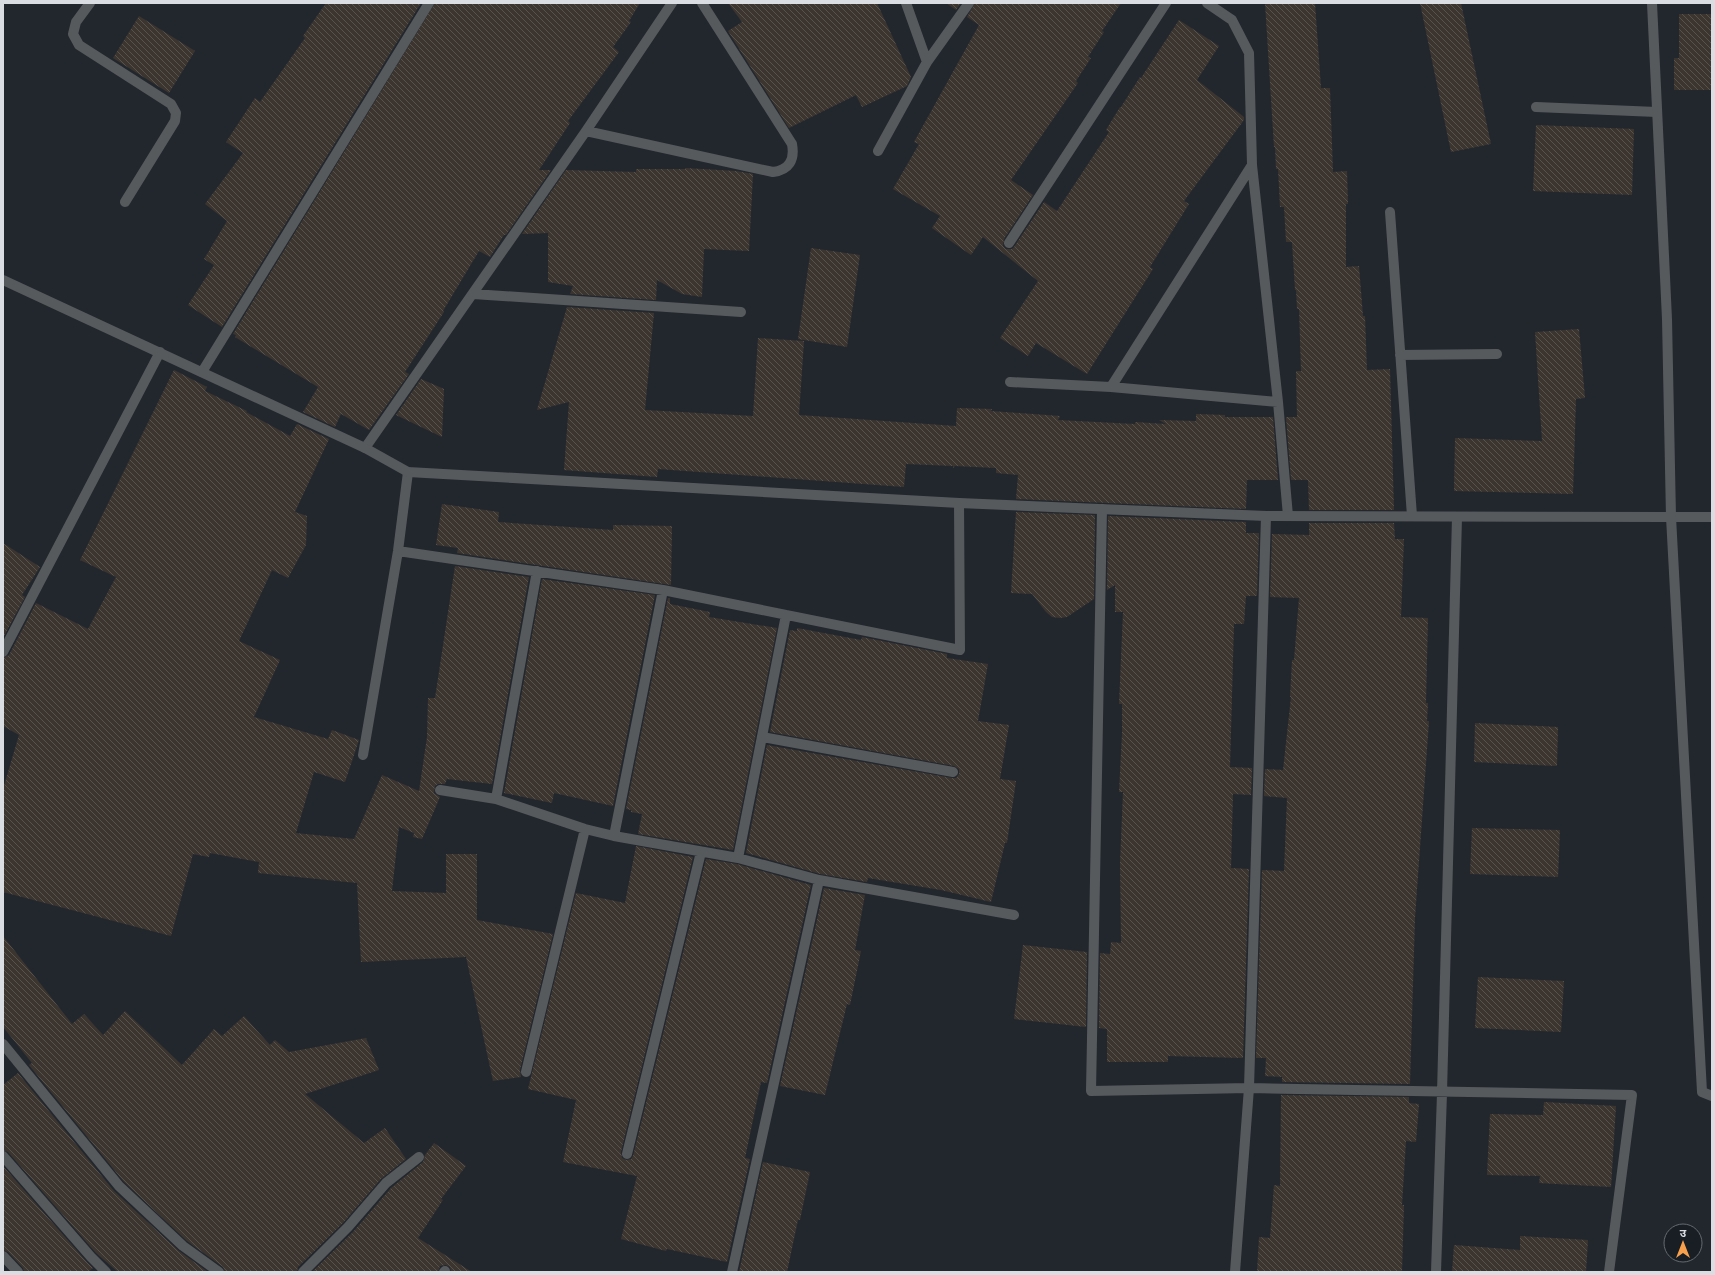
<svg xmlns="http://www.w3.org/2000/svg" width="1715" height="1275" font-family="'Golos Text','Noto Sans Devanagari',sans-serif">
<defs>
<pattern id="building-back-hatch" width="6" height="6" patternUnits="userSpaceOnUse"><rect width="6" height="6" fill="#3c352f"/><path d="M-1 5l2 2M0 0l6 6M5-1l2 2" fill="none" stroke="#58524d"/></pattern>
</defs>
<rect width="100%" height="100%" fill="#22272e"/>
<path fill="url(#building-back-hatch)" d="M 326,3 L 421,3 L 222,327 L 188,305 L 214,265 L 204,259 L 227,221 L 205,204 L 243,153 L 226,142 L 255,98 L 260,102 L 305,38 L 303,36 Z
M 435,3 L 640,3 L 629,21 L 631,22 L 613,47 L 619,52 L 568,121 L 570,123 L 539,170 L 551,170 L 506,235 L 504,235 L 490,257 L 479,251 L 443,311 L 444,312 L 405,372 L 409,374 L 369,430 L 341,414 L 335,427 L 303,412 L 318,387 L 235,337 L 236,335 L 233,334 Z
M 728,3 L 877,3 L 911,77 L 907,86 L 862,107 L 856,95 L 789,128 L 728,31 L 742,22 Z
M 946,3 L 961,3 L 956,10 Z
M 975,3 L 1121,3 L 1102,31 L 1104,32 L 1088,57 L 1091,58 L 1076,81 L 1078,83 L 1011,180 L 1033,195 L 1004,239 L 1003,246 L 1006,249 L 1012,249 L 1014,247 L 1044,202 L 1057,211 L 1109,132 L 1106,130 L 1120,107 L 1121,107 L 1140,77 L 1141,78 L 1179,20 L 1219,46 L 1197,80 L 1244,117 L 1244,120 L 1184,201 L 1189,204 L 1150,267 L 1153,269 L 1087,374 L 1036,343 L 1028,356 L 1000,338 L 1038,281 L 983,237 L 971,255 L 932,228 L 940,216 L 893,189 L 919,144 L 914,142 L 979,25 L 967,17 Z
M 1265,3 L 1315,3 L 1321,88 L 1330,88 L 1333,172 L 1347,171 L 1348,204 L 1346,204 L 1346,267 L 1359,266 L 1363,316 L 1365,316 L 1367,370 L 1390,369 L 1394,510 L 1309,510 L 1308,480 L 1291,480 L 1286,417 L 1297,417 L 1296,371 L 1301,371 L 1299,309 L 1297,309 L 1296,290 L 1295,290 L 1292,242 L 1286,242 L 1284,207 L 1280,207 L 1278,169 L 1276,169 L 1275,147 L 1274,147 Z
M 1420,3 L 1461,3 L 1491,144 L 1451,152 Z
M 1679,14 L 1712,14 L 1712,90 L 1674,90 L 1674,58 L 1679,58 Z
M 139,16 L 195,51 L 169,93 L 113,58 Z
M 1536,125 L 1634,129 L 1632,195 L 1533,191 Z
M 685,168 L 736,171 L 753,174 L 749,251 L 704,249 L 702,297 L 682,294 L 657,280 L 656,300 L 570,294 L 573,286 L 548,282 L 548,233 L 522,234 L 566,170 L 636,172 L 636,169 L 685,169 Z
M 811,248 L 860,255 L 847,347 L 798,339 Z
M 567,307 L 654,313 L 645,410 L 753,416 L 758,338 L 804,341 L 799,415 L 956,426 L 957,408 L 992,409 L 991,411 L 1060,416 L 1058,420 L 1135,424 L 1135,422 L 1166,424 L 1159,420 L 1196,421 L 1196,414 L 1225,415 L 1225,417 L 1273,417 L 1278,480 L 1247,480 L 1246,509 L 1016,499 L 1018,475 L 996,473 L 996,468 L 955,466 L 953,468 L 953,466 L 906,464 L 904,487 L 658,469 L 657,477 L 564,470 L 569,402 L 537,410 Z
M 1579,329 L 1585,398 L 1576,399 L 1573,494 L 1454,491 L 1455,438 L 1542,441 L 1535,332 Z
M 174,370 L 207,387 L 205,391 L 247,411 L 246,412 L 290,436 L 297,424 L 329,439 L 295,512 L 307,516 L 306,545 L 288,578 L 272,570 L 239,641 L 280,660 L 254,717 L 328,739 L 332,730 L 359,740 L 345,782 L 314,772 L 296,833 L 354,839 L 382,775 L 419,791 L 427,737 L 428,698 L 435,698 L 455,566 L 529,577 L 492,784 L 447,779 L 445,784 L 438,784 L 435,786 L 434,793 L 440,797 L 422,839 L 413,837 L 414,833 L 399,827 L 392,891 L 446,893 L 446,854 L 477,854 L 477,920 L 553,934 L 520,1070 L 521,1077 L 493,1081 L 466,957 L 361,962 L 357,883 L 258,873 L 259,862 L 210,853 L 209,857 L 193,854 L 171,936 L 3,892 L 3,789 L 19,735 L 3,726 L 3,658 L 9,655 L 36,603 L 88,629 L 116,577 L 80,560 Z
M 421,379 L 444,389 L 442,437 L 396,415 Z
M 442,504 L 499,512 L 498,522 L 613,530 L 613,525 L 672,526 L 671,585 L 457,553 L 458,548 L 436,545 Z
M 1016,512 L 1095,515 L 1094,599 L 1067,617 L 1060,618 L 1052,617 L 1046,612 L 1032,594 L 1011,593 Z
M 1108,516 L 1246,522 L 1246,533 L 1259,533 L 1257,596 L 1246,596 L 1244,624 L 1234,624 L 1230,767 L 1252,768 L 1251,795 L 1233,794 L 1231,868 L 1249,869 L 1243,1058 L 1168,1056 L 1168,1062 L 1107,1062 L 1107,1029 L 1099,1028 L 1100,953 L 1110,954 L 1111,942 L 1121,943 L 1120,863 L 1123,792 L 1119,792 L 1122,734 L 1122,704 L 1119,704 L 1123,612 L 1115,612 L 1115,585 L 1107,590 Z
M 1309,523 L 1394,523 L 1395,539 L 1404,539 L 1401,617 L 1428,618 L 1426,703 L 1428,703 L 1427,721 L 1429,721 L 1415,918 L 1410,1084 L 1282,1082 L 1282,1077 L 1265,1076 L 1266,1058 L 1256,1058 L 1262,870 L 1284,871 L 1287,798 L 1264,796 L 1265,769 L 1283,770 L 1291,697 L 1290,697 L 1292,660 L 1294,660 L 1299,598 L 1270,597 L 1272,534 L 1309,535 Z
M 3,543 L 40,567 L 22,595 L 25,597 L 3,638 Z
M 542,579 L 655,595 L 613,806 L 554,793 L 552,803 L 504,793 Z
M 668,598 L 670,598 L 670,604 L 710,612 L 709,617 L 777,628 L 733,850 L 638,834 L 642,814 L 631,812 L 631,810 L 626,809 Z
M 797,628 L 861,640 L 862,637 L 947,654 L 947,658 L 988,664 L 978,721 L 1009,725 L 1000,779 L 1016,781 L 1007,843 L 1005,843 L 991,902 L 941,890 L 868,878 L 867,882 L 820,874 L 746,853 L 767,745 L 952,778 L 956,778 L 959,774 L 959,769 L 954,766 L 770,732 L 790,630 L 797,631 Z
M 1475,723 L 1558,727 L 1557,766 L 1474,762 Z
M 1472,828 L 1560,830 L 1558,877 L 1470,874 Z
M 636,846 L 693,857 L 621,1152 L 622,1158 L 626,1160 L 631,1159 L 633,1156 L 706,859 L 737,864 L 811,885 L 767,1083 L 761,1082 L 745,1158 L 750,1159 L 727,1262 L 667,1249 L 666,1251 L 621,1239 L 637,1176 L 563,1162 L 576,1100 L 528,1089 L 576,893 L 625,903 Z
M 824,888 L 865,895 L 855,950 L 861,951 L 850,1005 L 847,1004 L 825,1095 L 780,1086 Z
M 3,936 L 72,1024 L 84,1014 L 103,1035 L 125,1011 L 182,1065 L 214,1029 L 222,1036 L 244,1016 L 270,1045 L 275,1040 L 289,1052 L 366,1038 L 379,1070 L 305,1094 L 364,1143 L 385,1128 L 406,1159 L 381,1179 L 343,1223 L 298,1267 L 297,1272 L 225,1272 L 223,1267 L 187,1241 L 124,1182 L 29,1065 L 32,1063 L 3,1027 Z
M 1023,945 L 1087,952 L 1086,1027 L 1014,1019 Z
M 1478,977 L 1564,981 L 1561,1032 L 1475,1028 Z
M 18,1073 L 114,1191 L 179,1251 L 208,1272 L 118,1272 L 96,1253 L 8,1152 L 3,1150 L 3,1085 Z
M 1281,1095 L 1409,1097 L 1409,1103 L 1419,1104 L 1416,1142 L 1406,1141 L 1402,1205 L 1404,1205 L 1402,1272 L 1257,1272 L 1259,1237 L 1270,1238 L 1274,1185 L 1280,1186 Z
M 1544,1102 L 1616,1106 L 1611,1187 L 1539,1183 L 1540,1176 L 1487,1175 L 1490,1114 L 1543,1115 Z
M 434,1143 L 466,1166 L 441,1199 L 443,1200 L 418,1238 L 472,1272 L 451,1272 L 450,1267 L 446,1265 L 440,1266 L 438,1272 L 312,1272 L 353,1232 L 391,1188 L 423,1162 L 425,1155 Z
M 763,1162 L 810,1172 L 800,1220 L 798,1220 L 787,1272 L 739,1272 Z
M 3,1166 L 86,1261 L 93,1268 L 88,1272 L 24,1272 L 23,1268 L 8,1252 L 3,1250 Z
M 1520,1236 L 1588,1240 L 1586,1272 L 1452,1272 L 1454,1245 L 1520,1250 Z"/>
<g fill="none" stroke-linecap="round" stroke-linejoin="round">
<path stroke="#575a5d" stroke-width="10" d="M 90,3 L 76,22 L 73,34 L 79,45 L 171,104 L 176,113 L 175,121 L 125,202
M 1536,107 L 1657,112"/>
<path stroke="#575a5d" stroke-width="10" d="M 906,3 L 927,62
M 1207,3 L 1232,20 L 1249,53 L 1252,165 L 1278,402 L 1288,516
M 1652,3 L 1667,319 L 1671,517 L 1712,517
M 586,131 L 773,172 C 789,170 795,160 792,144 L 702,3
M 878,151 L 927,62 L 969,3
M 1390,212 L 1412,516
M 1009,243 L 1166,3
M 473,294 L 741,312
M 1400,355 L 1497,354
M 202,372 L 429,3
M 1010,382 L 1111,387 L 1278,402
M 1111,387 L 1252,165
M 365,448 L 586,131 L 672,3
M 1102,509 L 1091,1091 L 1249,1088 L 1632,1095 L 1609,1272
M 398,551 L 663,590 L 960,650 L 959,503
M 3,652 L 160,352
M 762,737 L 953,772
M 363,755 L 398,551 L 408,472
M 440,790 L 496,799 L 585,829 L 614,836 L 738,858 L 819,880 L 1014,915
M 496,799 L 537,571
M 614,836 L 663,590
M 738,858 L 786,615
M 3,1044 L 119,1186 L 183,1246 L 219,1272
M 526,1072 L 585,829
M 627,1154 L 701,852
M 3,1156 L 91,1257 L 106,1272
M 3,1256 L 18,1272
M 303,1272 L 348,1227 L 386,1183 L 419,1157
M 444,1272 L 445,1271
M 732,1272 L 819,880
M 1235,1272 L 1249,1088 L 1266,516
M 1436,1272 L 1442,1093 L 1457,517"/>
<path stroke="#575a5d" stroke-width="10" d="M 3,280 L 365,448 L 408,472 L 959,503 L 1266,516 L 1671,517 L 1702,1092 L 1712,1096"/>
</g>
<rect width="1715" height="1275" fill="none" stroke="#dadde2" stroke-width="8"/>
<g transform="translate(1683 1243)"><circle r="19" fill="#181e24" stroke="#666a70"/>
<path d="M0-3L7 15L0 10L-7 15Z" fill="#f9a04d"/>
<text y="-6" font-size="11" font-weight="bold" text-anchor="middle" fill="#dadde2">उ</text>
</g>
</svg>
